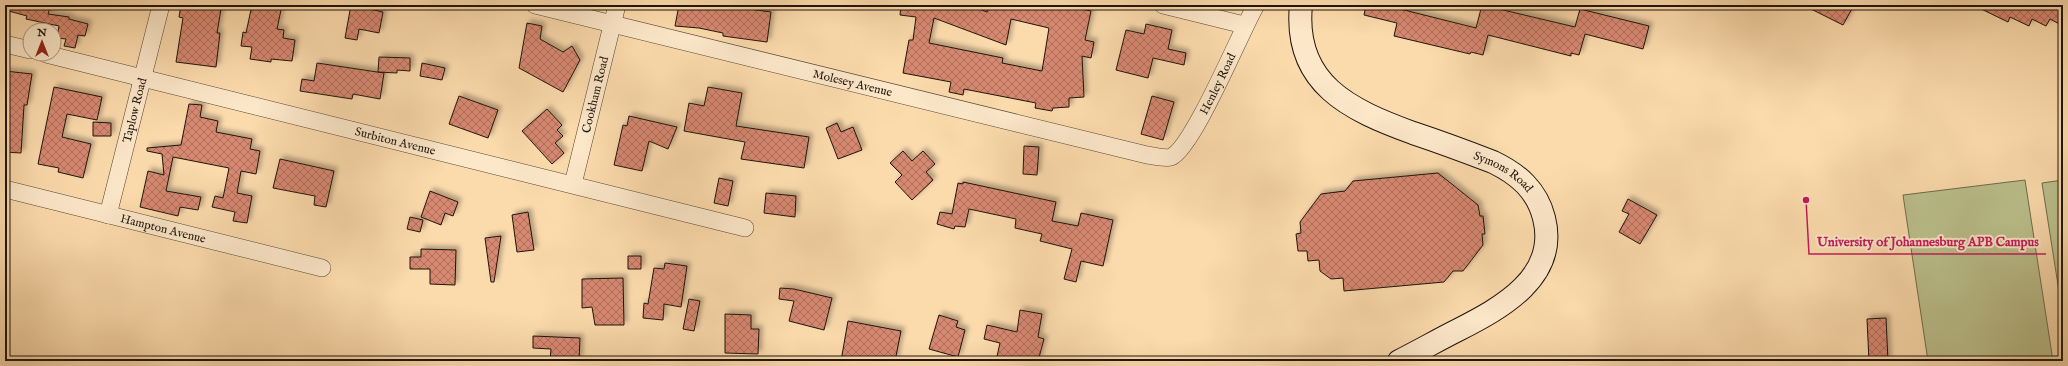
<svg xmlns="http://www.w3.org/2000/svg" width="2068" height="366" font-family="'IM FELL English',serif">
<defs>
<pattern id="building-cross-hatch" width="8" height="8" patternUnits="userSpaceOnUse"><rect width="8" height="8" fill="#d78871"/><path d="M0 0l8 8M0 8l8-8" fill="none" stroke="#ae6e5b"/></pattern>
<filter id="shadow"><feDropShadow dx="3.5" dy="-3.5" stdDeviation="2" flood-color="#0004"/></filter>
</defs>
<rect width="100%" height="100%" fill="#fbdaac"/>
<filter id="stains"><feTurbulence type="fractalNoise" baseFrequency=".005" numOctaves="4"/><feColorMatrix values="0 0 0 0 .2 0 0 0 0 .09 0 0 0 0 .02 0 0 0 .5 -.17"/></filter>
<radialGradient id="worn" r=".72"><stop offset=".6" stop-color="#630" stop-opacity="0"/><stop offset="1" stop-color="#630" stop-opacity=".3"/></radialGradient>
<path fill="#bbc08c" stroke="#6d6a4c" d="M 2025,180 L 2053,361 L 1928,361 L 1903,195 Z
M 2063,180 L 2063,317 L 2042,183 Z"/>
<path fill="url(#building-cross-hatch)" stroke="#1f140b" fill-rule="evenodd" filter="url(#shadow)" d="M 5,5 L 51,5 L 48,14 L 69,17 L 69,19 L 88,24 L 85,36 L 78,35 L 75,48 L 64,46 L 66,39 L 57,38 L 59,26 L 26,19 L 27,16 L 5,10 Z
M 181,5 L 213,5 L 213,7 L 221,9 L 217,33 L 220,33 L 216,67 L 176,62 L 183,18 L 179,17 Z
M 252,5 L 282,5 L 277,29 L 284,30 L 283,38 L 295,40 L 292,61 L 271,59 L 271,62 L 250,59 L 252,47 L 241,46 L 243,32 L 246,33 Z
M 351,5 L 383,12 L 379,33 L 359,29 L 357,40 L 345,38 Z
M 679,5 L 721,5 L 771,12 L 767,42 L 723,36 L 723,33 L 699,28 L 675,26 Z
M 901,5 L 969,5 L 987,12 L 989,5 L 1063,5 L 1091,11 L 1085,40 L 1094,42 L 1091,58 L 1082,56 L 1084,97 L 1069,98 L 1069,107 L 1053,108 L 1052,111 L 1035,108 L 1036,103 L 964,89 L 963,95 L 949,92 L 951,82 L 903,73 L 909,40 L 913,40 L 916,17 L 900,15 ZM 934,18 L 1006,45 L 1011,19 L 1049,28 L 1042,71 L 1002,63 L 1003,58 L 929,43 Z
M 1366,5 L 1401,5 L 1400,9 L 1476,28 L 1482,5 L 1575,27 L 1580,9 L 1649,26 L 1643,49 L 1585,34 L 1579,55 L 1571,53 L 1571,56 L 1488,35 L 1483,55 L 1471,52 L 1470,54 L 1394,36 L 1397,23 L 1364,15 Z
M 1803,5 L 1854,5 L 1843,25 Z
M 1973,5 L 2063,5 L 2063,26 L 2050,19 L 2046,26 L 2032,19 L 2029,26 L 2010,17 L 2008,22 Z
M 527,23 L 542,26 L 540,39 L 563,52 L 572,46 L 580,60 L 563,92 L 519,68 Z
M 1146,24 L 1172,30 L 1168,49 L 1186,53 L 1184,65 L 1153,58 L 1148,78 L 1116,70 L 1126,30 L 1144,34 Z
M 379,57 L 410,58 L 410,71 L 397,70 L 397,73 L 378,72 Z
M 317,63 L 384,73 L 380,99 L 353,94 L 352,99 L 300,91 L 302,79 L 314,81 Z
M 422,63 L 445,68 L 442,80 L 420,76 Z
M 5,71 L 32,74 L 27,105 L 24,105 L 21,153 L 5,152 Z
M 54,87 L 102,97 L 97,120 L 67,114 L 62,137 L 91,144 L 83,178 L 58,172 L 59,168 L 38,164 Z
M 708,87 L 742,93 L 736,126 L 809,137 L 804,168 L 741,159 L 745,142 L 684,131 L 689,103 L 704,106 Z
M 459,96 L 498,110 L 488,138 L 449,124 Z
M 1152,96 L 1174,102 L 1163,140 L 1141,134 Z
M 189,104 L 202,105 L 200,117 L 218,121 L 216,132 L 252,139 L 250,149 L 260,151 L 256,174 L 241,171 L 237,193 L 252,196 L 247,223 L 233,221 L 235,212 L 212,207 L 215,196 L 223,198 L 229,168 L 173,157 L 166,191 L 201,197 L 198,210 L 180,207 L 178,216 L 140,207 L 148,171 L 164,175 L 162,154 L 147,151 L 147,148 L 181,145 Z
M 547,109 L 562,125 L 557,130 L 563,136 L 555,143 L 564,153 L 552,164 L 522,131 Z
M 629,116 L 677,127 L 668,149 L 649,141 L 642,171 L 614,165 L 623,125 L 627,126 Z
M 93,122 L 111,123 L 111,136 L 93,136 Z
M 837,123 L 841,132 L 853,127 L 862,150 L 838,159 L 826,128 Z
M 1024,146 L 1039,147 L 1037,175 L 1023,174 Z
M 903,151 L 912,161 L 923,151 L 935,164 L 926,172 L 933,180 L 912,200 L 895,182 L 902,175 L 890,163 Z
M 280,159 L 334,171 L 326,207 L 314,205 L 315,196 L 273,188 Z
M 1438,173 L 1478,205 L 1480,216 L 1483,216 L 1485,234 L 1482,234 L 1483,245 L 1463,271 L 1453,271 L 1444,282 L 1344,291 L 1343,278 L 1331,279 L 1320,271 L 1319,260 L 1308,261 L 1307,251 L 1298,251 L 1296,234 L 1301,233 L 1300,222 L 1321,194 L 1345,191 L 1353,181 Z
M 719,178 L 733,181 L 728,206 L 714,203 Z
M 963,182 L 1056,202 L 1052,221 L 1078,226 L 1081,213 L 1113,220 L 1103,266 L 1081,261 L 1076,282 L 1064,279 L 1072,249 L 1040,241 L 1042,234 L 1015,228 L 1016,219 L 969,209 L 965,227 L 955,226 L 954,229 L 937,224 L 940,212 L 952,214 L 958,183 L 963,184 Z
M 430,191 L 458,202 L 453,216 L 445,213 L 441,225 L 421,217 Z
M 766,193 L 796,196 L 795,217 L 764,213 Z
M 1628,199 L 1657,215 L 1640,244 L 1619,232 L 1629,214 L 1622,211 Z
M 528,212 L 534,250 L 517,252 L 512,215 Z
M 410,217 L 423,220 L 420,232 L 407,229 Z
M 501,236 L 494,282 L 491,282 L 485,238 Z
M 421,249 L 456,250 L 455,285 L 430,284 L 430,269 L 410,269 L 410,257 L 421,257 Z
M 628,256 L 641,256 L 641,269 L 628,269 Z
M 665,263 L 687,266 L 681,307 L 664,304 L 663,320 L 643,318 L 644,303 L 648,304 L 654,268 L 664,269 Z
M 623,278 L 624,325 L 595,325 L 592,307 L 582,308 L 582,279 Z
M 780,288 L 794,289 L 832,298 L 824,330 L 789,321 L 794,301 L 779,299 Z
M 689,299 L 700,301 L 694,331 L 683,329 Z
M 1020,310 L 1042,314 L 1038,337 L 1044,339 L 1038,361 L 996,361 L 1000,343 L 984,339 L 987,325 L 1017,332 Z
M 725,314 L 751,315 L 751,329 L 759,329 L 758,354 L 725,353 Z
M 939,315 L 958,321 L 956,327 L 965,330 L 958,357 L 929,349 Z
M 1886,318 L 1888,361 L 1869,361 L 1867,319 Z
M 848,321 L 901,331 L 895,361 L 841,361 Z
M 533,336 L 580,338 L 579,361 L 550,361 L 551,349 L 533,348 Z"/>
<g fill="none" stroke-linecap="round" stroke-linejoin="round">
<defs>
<g id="street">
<path id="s1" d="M 535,5 L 1147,155 C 1154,156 1165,159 1171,157 C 1193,148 1241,31 1256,5"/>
<path d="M 1163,5 L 1244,25"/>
<path d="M 5,44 L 30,50"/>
<path id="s2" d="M 46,54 L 745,228"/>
<path id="s3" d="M 573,184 L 617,5"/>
<path id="s4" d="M 5,189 L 322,268"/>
<path id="s5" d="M 108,215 L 161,5"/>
</g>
<g id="secondary">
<path id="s6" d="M 1301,5 C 1293,84 1350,110 1413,133 C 1440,142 1467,152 1493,162 C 1518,174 1537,190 1544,218 C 1559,277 1501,308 1458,330 C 1438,340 1419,351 1399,361"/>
</g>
</defs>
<use href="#street" stroke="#564633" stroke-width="18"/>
<use href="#secondary" stroke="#1f140b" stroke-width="24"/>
<use href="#street" stroke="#fce7c9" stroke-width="17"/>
<use href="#secondary" stroke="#fce7c9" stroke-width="22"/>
</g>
<g text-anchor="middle" stroke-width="4" stroke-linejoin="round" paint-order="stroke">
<g font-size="12" fill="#1f140b" stroke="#fce7c9">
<text dy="4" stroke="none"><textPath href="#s1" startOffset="327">Molesey Avenue</textPath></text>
<text dy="4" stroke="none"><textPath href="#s1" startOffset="742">Henley Road</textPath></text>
<text dy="4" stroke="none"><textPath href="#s3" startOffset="92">Cookham Road</textPath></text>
<text dy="4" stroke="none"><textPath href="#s5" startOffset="108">Taplow Road</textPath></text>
<text dy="4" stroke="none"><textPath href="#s2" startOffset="360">Surbiton Avenue</textPath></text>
<text dy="4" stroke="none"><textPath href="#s6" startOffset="286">Symons Road</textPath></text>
<text dy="4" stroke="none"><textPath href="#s4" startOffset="163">Hampton Avenue</textPath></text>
</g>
</g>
<path fill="none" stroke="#c2185b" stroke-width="1.5" d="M1806 200L1809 254H2046"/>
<circle fill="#c2185b" stroke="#fce7c9" stroke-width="1.5" cx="1806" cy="200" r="4"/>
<g font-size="13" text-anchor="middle" font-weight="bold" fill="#c2185b" stroke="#fce7c9" stroke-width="4" stroke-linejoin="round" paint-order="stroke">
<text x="1928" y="246">University of Johannesburg APB Campus</text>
</g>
<rect width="2068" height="366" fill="none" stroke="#fbdaac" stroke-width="20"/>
<rect x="6" y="6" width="2056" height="354" fill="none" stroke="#1f140b" stroke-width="2"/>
<rect x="10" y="10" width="2048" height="346" fill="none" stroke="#1f140b"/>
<g transform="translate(42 42)"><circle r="19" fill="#fce7c9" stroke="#a4937d"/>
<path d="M0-3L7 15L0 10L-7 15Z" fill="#8f2418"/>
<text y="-6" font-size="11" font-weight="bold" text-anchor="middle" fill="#1f140b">N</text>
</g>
<rect width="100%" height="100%" filter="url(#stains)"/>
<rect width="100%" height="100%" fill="url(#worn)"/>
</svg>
